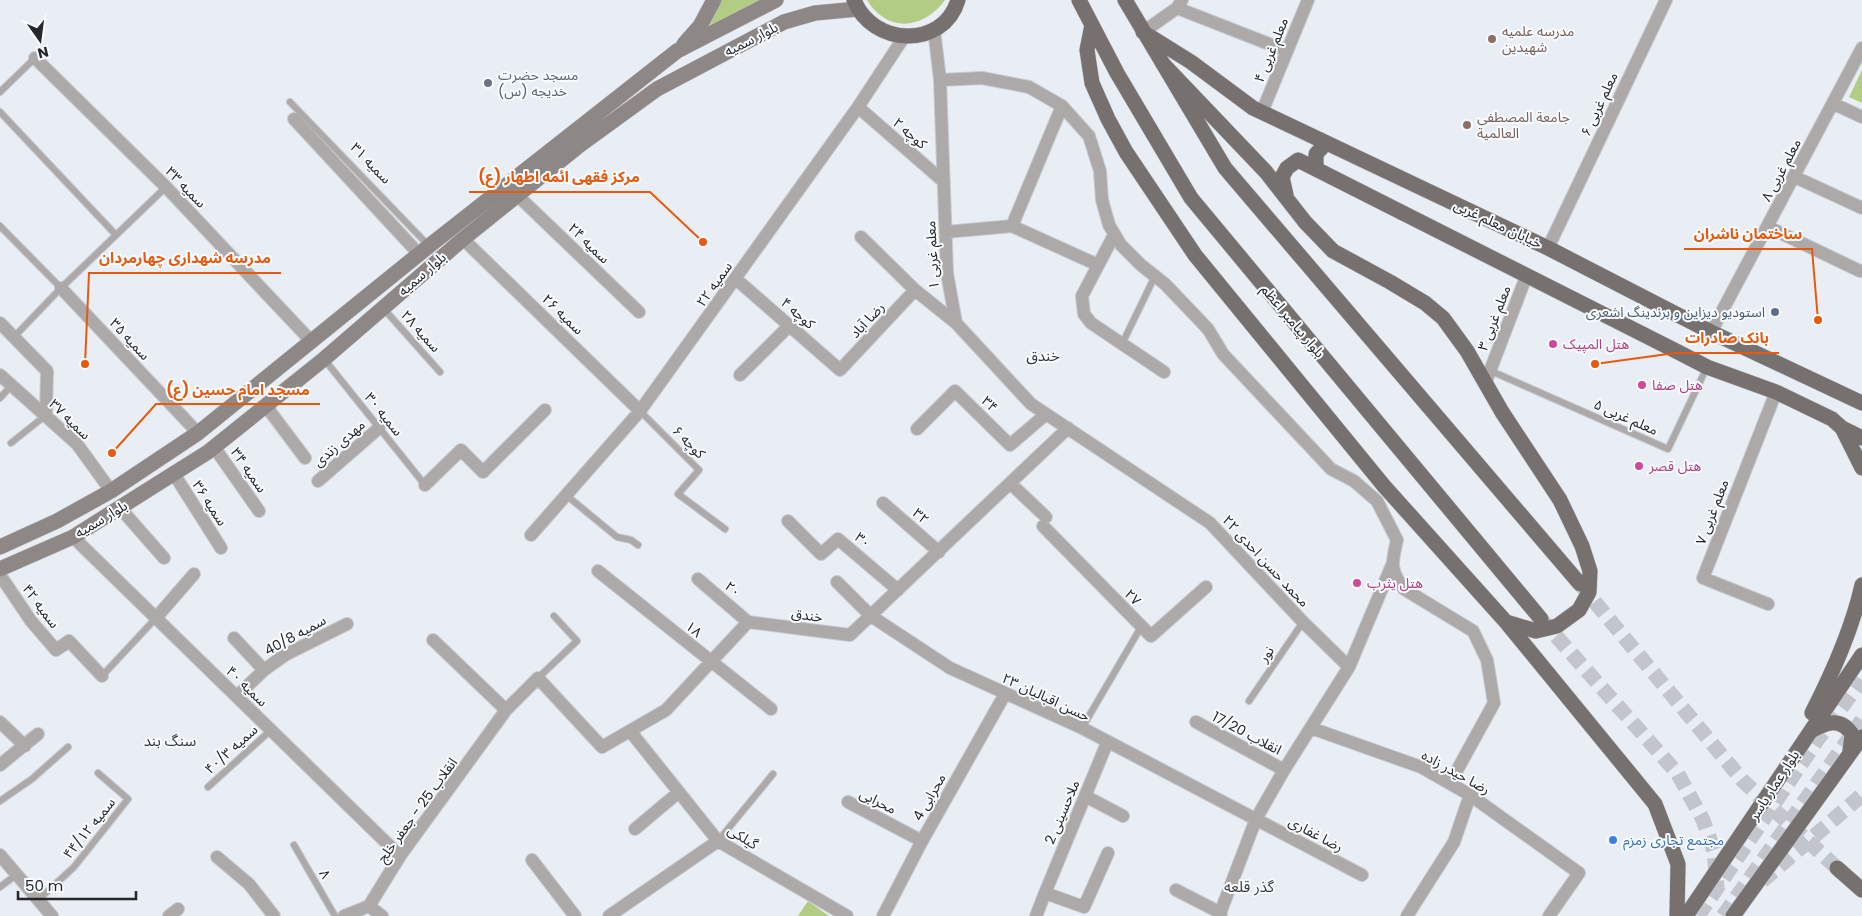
<svg xmlns="http://www.w3.org/2000/svg" width="1862" height="916" font-family="Poppins,'Noto Sans Arabic',sans-serif">
<rect width="100%" height="100%" fill="#e9eef4"/>
<path fill="#b2cc84" d="M 714,0 L 776,0 L 677,51 Z
M 867,0 L 945,0 C 923,30 887,33 867,0 Z
M 1862,70 L 1862,103 L 1849,97 Z
M 808,901 L 829,916 L 798,916 Z"/>
<g fill="none" stroke-linecap="round" stroke-linejoin="round">
<path stroke="#c2c6cc" stroke-width="15" stroke-dasharray="15 8" stroke-linecap="butt" d="M 1580,584 L 1743,781 L 1837,868
M 1541,619 L 1678,774 L 1703,820 L 1714,851 L 1717,888
M 1762,881 L 1862,795
M 1698,916 L 1818,739 L 1862,680
M 1723,916 L 1862,720"/>
<defs>
<path id="service" d="M 0,92 L 35,58
M 290,102 L 429,246
M 0,112 L 116,235
M 0,226 L 61,288
M 383,308 L 440,372
M 14,337 L 61,288 L 166,187
M 1122,344 L 1155,276
M 324,359 L 425,485
M 1491,371 L 1668,449 L 1707,367
M 0,398 L 12,385
M 640,411 L 699,470 L 678,494 L 725,529
M 11,443 L 46,415
M 566,495 L 617,537 L 631,540 L 638,545
M 102,676 L 155,619
M 538,678 L 577,641 L 554,616
M 1249,701 L 1303,622
M 1082,728 L 1141,627
M 208,787 L 271,730
M 0,801 L 32,779 L 68,747
M 718,841 L 773,774
M 294,845 L 335,916
M 0,887 L 16,875
M 38,900 L 74,867 L 128,799 L 98,773"/>
<path id="minor" d="M 1177,8 L 1287,51
M 934,29 L 940,80 L 947,273 L 956,323 L 1031,404 L 1210,523 L 1303,622 L 1349,667 L 1284,770 L 1256,819 L 1219,916
M 1143,32 L 1177,8 L 1182,0
M 35,58 L 166,187 L 312,342
M 940,80 L 982,78 L 1029,87 L 1062,106 L 1089,136 L 1100,171 L 1102,200 L 1109,225 L 1121,245 L 1141,265 L 1165,284 L 1208,329 L 1223,354 L 1331,469 L 1354,481 L 1377,501 L 1397,540 C 1392,562 1389,569 1404,589 L 1473,631 L 1487,660 L 1494,703 L 1450,783
M 1834,104 L 1862,117
M 858,107 L 943,181
M 1262,112 L 1308,0
M 294,119 L 419,254
M 1795,177 L 1862,208
M 518,196 L 639,312
M 1012,226 L 1062,106
M 1768,227 L 1860,271
M 946,232 L 1012,226 L 1098,265
M 1114,235 L 1082,296 L 1084,314 L 1091,323 L 1164,372
M 861,237 L 915,290 L 956,323
M 463,239 L 640,411
M 1548,248 L 1666,0
M 736,279 L 840,370 L 915,290
M 61,288 L 198,433
M 0,323 L 47,371 L 46,415
M 1711,332 L 1862,48
M 0,375 L 77,444 L 111,491
M 740,375 L 789,326
M 1485,384 L 1526,277
M 266,406 L 305,458
M 917,429 L 955,391 L 1010,445 L 1045,415
M 214,447 L 259,511
M 174,474 L 221,548
M 318,481 L 379,428
M 1011,484 L 1046,517
M 425,485 L 461,450 L 483,472 L 545,410
M 883,503 L 939,552
M 120,508 L 164,558
M 788,521 L 821,554 L 838,539 L 898,590
M 1043,526 L 1151,636 L 1206,587
M 531,535 L 640,411 L 858,107 L 904,37
M 73,537 L 400,856
M 598,571 L 771,709
M 0,575 L 31,621 L 56,650 L 69,641 L 102,676
M 698,579 L 748,622
M 837,582 L 871,616 L 950,668 L 1082,728 L 1362,875
M 1768,604 L 1703,578 L 1776,392
M 155,619 L 194,574
M 234,638 L 264,670
M 433,640 L 506,710 L 538,678 L 602,747 L 666,710 L 748,622 L 850,635 L 1068,428
M 1349,667 L 1392,565
M 237,696 L 264,670 L 285,655 L 347,624
M 0,722 L 25,746
M 1196,722 L 1284,770
M 1311,728 L 1421,767 L 1470,795 L 1579,873 L 1549,916
M 630,731 L 718,841 L 847,916
M 0,765 L 38,734
M 1085,796 L 1123,816
M 848,802 L 922,841
M 635,829 L 679,792
M 0,855 L 52,916
M 217,857 L 249,884 L 274,916
M 532,860 L 575,916
M 1176,890 L 1221,913
M 1045,893 L 1107,743
M 369,906 L 382,916
M 169,916 L 178,909
M 344,916 L 369,906 L 400,856 L 506,710
M 609,916 L 718,841
M 883,916 L 922,841 L 1005,694
M 1036,916 L 1045,893 L 1084,907 L 1108,853
M 1407,916 L 1454,842 L 1470,795"/>
<path id="secondary" d="M 684,44 L 700,26 L 714,0
M 0,547 L 57,521 L 111,491 L 198,433 L 429,246 L 677,51 L 776,0
M 0,569 L 73,537 L 208,452 L 324,359 L 463,239 L 580,145 L 657,89 L 784,22 L 815,13 L 858,9"/>
<path id="primary" d="M 854,0 C 872,46 943,50 958,0
M 1079,0 L 1117,73 L 1191,198 L 1541,619
M 1125,0 L 1225,168 L 1580,584
M 1092,25 L 1087,50 L 1092,83 L 1108,119 L 1126,152 L 1195,255 L 1384,486 L 1506,622 L 1655,804 L 1678,864 L 1677,916
M 1143,32 L 1191,62 L 1253,108 L 1548,248 L 1711,332 L 1862,403
M 1163,64 L 1266,172 L 1305,222 L 1333,251 L 1390,282 L 1425,303 L 1443,318 L 1467,351 L 1502,412 L 1560,500 L 1582,546 L 1590,571 L 1589,592 L 1579,610 L 1557,626 L 1536,631 L 1506,622
M 1316,169 L 1316,154 L 1326,143
M 1286,195 L 1282,177 L 1287,168 L 1298,160 L 1678,352 L 1707,367 L 1776,392 L 1832,419 L 1842,428 L 1862,438
M 1842,428 L 1862,468
M 1812,713 C 1833,672 1852,630 1862,585
M 1811,731 C 1827,722 1840,717 1852,734 L 1850,751
M 1837,868 L 1862,890
M 1686,916 L 1862,655
M 1733,916 L 1862,737"/>
</defs>
<use href="#service" stroke="#c6cad0" stroke-width="8"/>
<use href="#minor" stroke="#c6cad0" stroke-width="14"/>
<use href="#secondary" stroke="#c6cad0" stroke-width="16"/>
<use href="#primary" stroke="#c6cad0" stroke-width="16"/>
<use href="#service" stroke="#aca9a8" stroke-width="6"/>
<use href="#minor" stroke="#aca9a8" stroke-width="12"/>
<use href="#secondary" stroke="#8d8786" stroke-width="15"/>
<use href="#primary" stroke="#76706f" stroke-width="15"/>
</g>
<g fill="#8d6e63" stroke="#f8fbff" stroke-width="2">
<circle cx="1492" cy="39" r="5"/>
<circle cx="1467" cy="125" r="5"/>
</g>
<circle fill="#6b7280" stroke="#f8fbff" stroke-width="2" cx="488" cy="83" r="5"/>
<circle fill="#5c6f8a" stroke="#f8fbff" stroke-width="2" cx="1775" cy="312" r="5"/>
<g fill="#d1479c" stroke="#f8fbff" stroke-width="2">
<circle cx="1553" cy="344" r="5"/>
<circle cx="1642" cy="385" r="5"/>
<circle cx="1639" cy="466" r="5"/>
<circle cx="1357" cy="583" r="5"/>
</g>
<circle fill="#3f7fe0" stroke="#f8fbff" stroke-width="2" cx="1613" cy="840" r="5"/>
<g text-anchor="middle" stroke-width="4" stroke-linejoin="round" paint-order="stroke">
<g font-size="14" fill="#785e54" stroke="#f8fbff" text-anchor="start">
<text x="1502" y="36">مدرسه علمیه<tspan x="1502" dy="16">شهیدین</tspan></text>
<text x="1477" y="122">جامعة المصطفی<tspan x="1477" dy="16">العالمیة</tspan></text>
</g>
<g font-size="14" fill="#26272a" stroke="#f8fbff">
<text transform="translate(751 39) rotate(-27)" y="5">بلوار سمیه</text>
<text transform="translate(1271 50) rotate(-68)" y="5">معلم غربی ۴</text>
<text transform="translate(1599 104) rotate(-65)" y="5">معلم غربی ۶</text>
<text transform="translate(910 133) rotate(41)" y="5">کوچه ۲</text>
<text transform="translate(371 163) rotate(46)" y="5">سمیه ۳۱</text>
<text transform="translate(1781 170) rotate(-62)" y="5">معلم غربی ۸</text>
<text transform="translate(186 187) rotate(46)" y="5">سمیه ۳۳</text>
<text transform="translate(1498 224) rotate(25)" y="5">خیابان معلم غربی</text>
<text transform="translate(589 243) rotate(44)" y="5">سمیه ۲۴</text>
<text transform="translate(932 255) rotate(-93)" y="5">معلم غربی ۱</text>
<text transform="translate(422 274) rotate(-41)" y="5">بلوار سمیه</text>
<text transform="translate(714 284) rotate(-55)" y="5">سمیه ۲۲</text>
<text transform="translate(798 313) rotate(41)" y="5">کوچه ۴</text>
<text transform="translate(563 314) rotate(44)" y="5">سمیه ۲۶</text>
<text transform="translate(1494 318) rotate(-69)" y="5">معلم غربی ۳</text>
<text transform="translate(867 320) rotate(-47)" y="5">رضا آباد</text>
<text transform="translate(1293 321) rotate(50)" y="5">بلوار پیامبر اعظم</text>
<text transform="translate(421 331) rotate(48)" y="5">سمیه ۲۸</text>
<text transform="translate(130 339) rotate(47)" y="5">سمیه ۳۵</text>
<text transform="translate(990 404) rotate(44)" y="5">۳۴</text>
<text transform="translate(384 414) rotate(51)" y="5">سمیه ۳۰</text>
<text transform="translate(1626 417) rotate(24)" y="5">معلم غربی ۵</text>
<text transform="translate(70 419) rotate(44)" y="5">سمیه ۳۷</text>
<text transform="translate(689 442) rotate(45)" y="5">کوچه ۶</text>
<text transform="translate(339 443) rotate(-41)" y="5">مهدی زندی</text>
<text transform="translate(249 470) rotate(55)" y="5">سمیه ۳۴</text>
<text transform="translate(210 503) rotate(57)" y="5">سمیه ۳۶</text>
<text transform="translate(1712 512) rotate(-69)" y="5">معلم غربی ۷</text>
<text transform="translate(921 516) rotate(42)" y="5">۳۲</text>
<text transform="translate(101 519) rotate(-31)" y="5">بلوار سمیه</text>
<text transform="translate(863 540) rotate(40)" y="5">۳۰</text>
<text transform="translate(1266 561) rotate(47)" y="5">۲۲ محمد حسن احدی</text>
<text transform="translate(733 589) rotate(40)" y="5">۲۰</text>
<text transform="translate(1133 597) rotate(46)" y="5">۲۷</text>
<text transform="translate(41 606) rotate(53)" y="5">سمیه ۴۲</text>
<text transform="translate(807 615) rotate(8)" y="5">خندق</text>
<text transform="translate(694 629) rotate(39)" y="5">۱۸</text>
<text transform="translate(295 635) rotate(-29)" y="5">سمیه 40/8</text>
<text transform="translate(1266 654) rotate(-56)" y="5">نور</text>
<text transform="translate(247 686) rotate(44)" y="5">سمیه ۴۰</text>
<text transform="translate(1046 697) rotate(25)" y="5">۲۳ حسن اقبالیان</text>
<text transform="translate(1247 733) rotate(28)" y="5">انقلاب 17/20</text>
<text transform="translate(231 749) rotate(-42)" y="5">سمیه ۴۰/۳</text>
<text transform="translate(1456 772) rotate(29)" y="5">رضا حیدر زاده</text>
<text transform="translate(1774 785) rotate(-57)" y="5">بلوار عمار یاسر</text>
<text transform="translate(929 797) rotate(-60)" y="5">محرابی 4</text>
<text transform="translate(878 801) rotate(27)" y="5">محرابی</text>
<text transform="translate(417 810) rotate(-54)" y="5">انقلاب 25 - جعفر خلج</text>
<text transform="translate(1062 812) rotate(-67)" y="5">ملاحسینی 2</text>
<text transform="translate(89 828) rotate(-51)" y="5">سمیه ۴۴/۱۲</text>
<text transform="translate(1316 834) rotate(28)" y="5">رضا غفاری</text>
<text transform="translate(743 837) rotate(32)" y="5">گیلکی</text>
<text transform="translate(325 874) rotate(60)" y="5">۸</text>
</g>
<g font-size="14" fill="#5b616d" stroke="#f8fbff" text-anchor="start">
<text x="498" y="80">مسجد حضرت<tspan x="498" dy="16">خدیجه (س)</tspan></text>
</g>
<g font-size="14" fill="#4e5e75" stroke="#f8fbff" text-anchor="end">
<text x="1765" y="317">استودیو دیزاین و برندینگ اشعری</text>
</g>
<g font-size="14" fill="#b23c85" stroke="#f8fbff" text-anchor="start">
<text x="1563" y="349">هتل المپیک</text>
<text x="1652" y="390">هتل صفا</text>
<text x="1649" y="471">هتل قصر</text>
<text x="1367" y="588">هتل یثرب</text>
</g>
<g font-size="14" fill="#366cbe" stroke="#f8fbff" text-anchor="start">
<text x="1623" y="845">مجتمع تجاری زمزم</text>
</g>
<g font-size="15" fill="#35393e" stroke="#f8fbff">
<text x="1043" y="361">خندق</text>
<text x="170" y="746">سنگ بند</text>
<text x="1249" y="892">گذر قلعه</text>
</g>
</g>
<path fill="none" stroke="#e8590c" stroke-width="2" d="M703 242L650 192H469M1818 320L1812 249H1684M85 364L89 273H281M1595 364L1675 353H1779M112 453L156 404H320"/>
<g fill="#e8590c" stroke="#f8fbff" stroke-width="2">
<circle cx="703" cy="242" r="5"/>
<circle cx="1818" cy="320" r="5"/>
<circle cx="85" cy="364" r="5"/>
<circle cx="1595" cy="364" r="5"/>
<circle cx="112" cy="453" r="5"/>
</g>
<g font-size="15" text-anchor="middle" font-weight="bold" fill="#e8590c" stroke="#f8fbff" stroke-width="4" stroke-linejoin="round" paint-order="stroke">
<text x="559" y="182">مرکز فقهی ائمه اطهار (ع)</text>
<text x="1748" y="239">ساختمان ناشران</text>
<text x="185" y="263">مدرسه شهداری چهارمردان</text>
<text x="1727" y="343">بانک صادرات</text>
<text x="238" y="395">مسجد امام حسین (ع)</text>
</g>
<g transform="translate(40 40) rotate(166)" stroke="#f8fbff" stroke-width="4" paint-order="stroke">
<path d="M0-4L9 19L0 12L-9 19Z" fill="#26272a"/>
<text y="-8" font-size="14" font-weight="bold" text-anchor="middle" fill="#26272a">N</text>
</g>
<path d="M18 891v8h118v-8" fill="none" stroke="#26272a" stroke-width="2.5"/>
<text x="25" y="891" font-size="15" fill="#26272a" stroke="#f8fbff" stroke-width="4" paint-order="stroke">50 m</text>
</svg>
